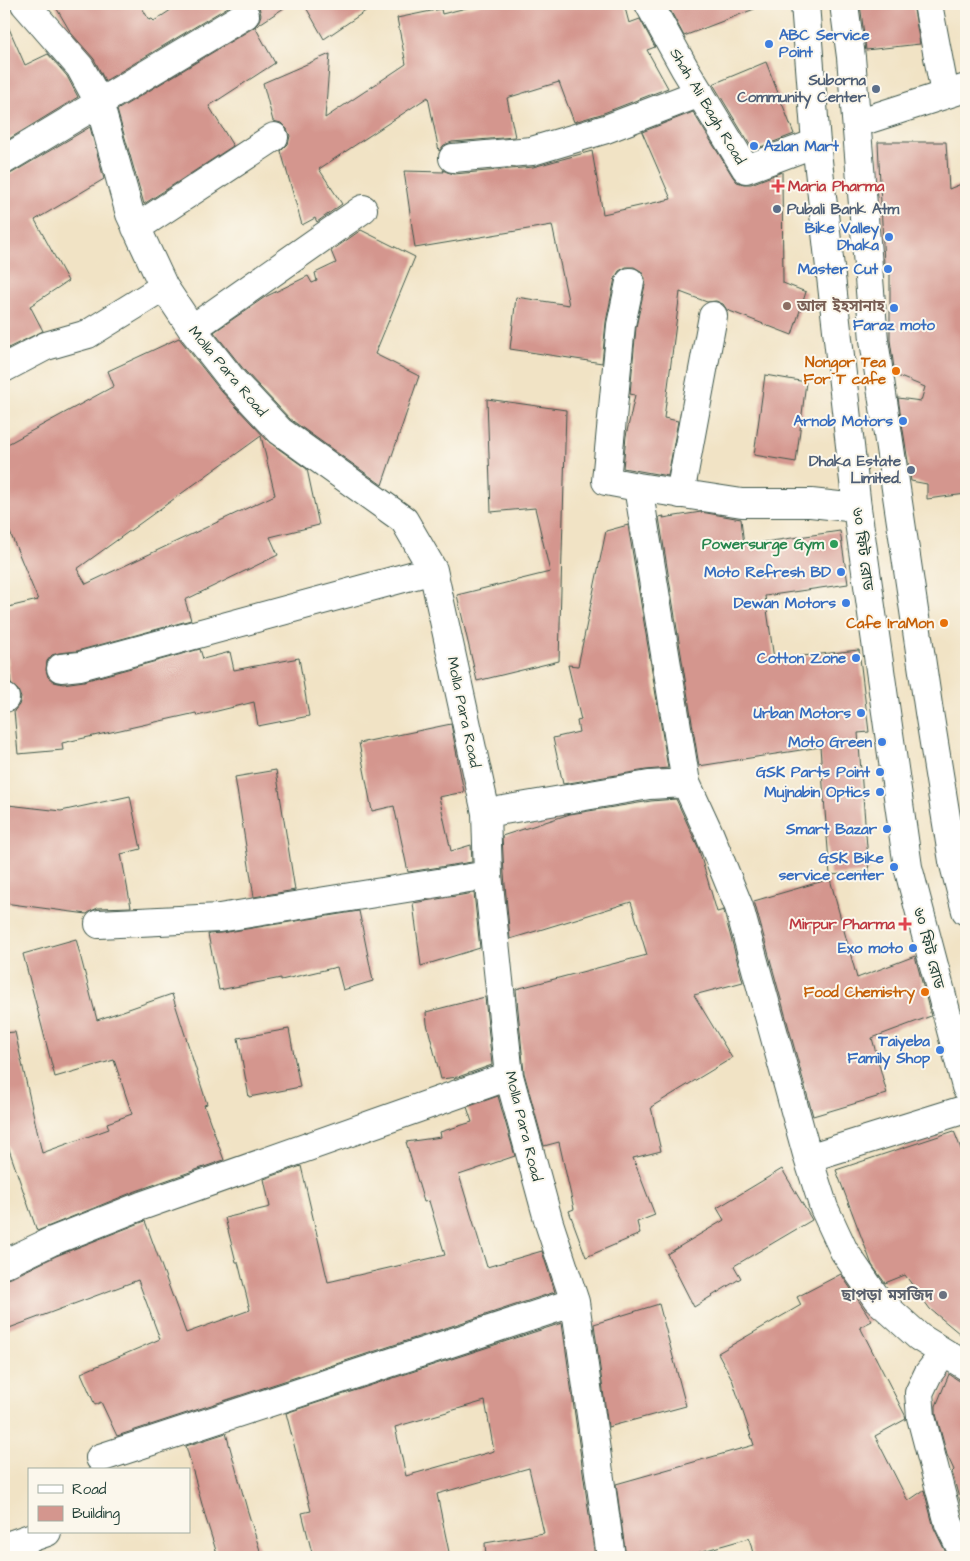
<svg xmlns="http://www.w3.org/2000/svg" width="970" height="1561" font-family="'Architects Daughter','Noto Sans Bengali',sans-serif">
<rect width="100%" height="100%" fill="#fbf7ec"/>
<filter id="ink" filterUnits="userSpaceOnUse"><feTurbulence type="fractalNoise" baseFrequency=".02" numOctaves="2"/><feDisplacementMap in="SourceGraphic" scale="10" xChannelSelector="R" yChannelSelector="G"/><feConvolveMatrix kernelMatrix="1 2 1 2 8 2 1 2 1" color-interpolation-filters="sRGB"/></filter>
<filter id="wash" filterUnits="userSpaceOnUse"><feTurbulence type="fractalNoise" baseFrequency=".0096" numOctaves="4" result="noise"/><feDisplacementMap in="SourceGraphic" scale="20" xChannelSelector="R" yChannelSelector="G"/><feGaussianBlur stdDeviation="1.12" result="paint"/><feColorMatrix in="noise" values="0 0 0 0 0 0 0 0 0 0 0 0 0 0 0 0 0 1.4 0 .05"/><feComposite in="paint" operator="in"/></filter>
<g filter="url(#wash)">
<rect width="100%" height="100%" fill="#f1e3c5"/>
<g id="blocks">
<path fill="#d4968e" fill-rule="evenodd" d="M 54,4 L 140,4 L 149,20 L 152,19 L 154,21 L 180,4 L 233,4 L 105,81 L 94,59 L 71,33 Z
M 255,4 L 290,4 L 255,27 L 275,63 L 209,106 L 233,146 L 144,204 L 117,110 L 253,28 L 258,23 L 261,15 L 259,7 Z
M 304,4 L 376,4 L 324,39 Z
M 482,4 L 624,4 L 629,23 L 640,19 L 655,47 L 647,50 L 668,88 L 601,114 L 574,122 L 559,82 L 507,98 L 515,137 L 452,142 L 444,145 L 439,151 L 428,97 L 319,169 L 342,204 L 317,222 L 315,218 L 302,225 L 281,151 L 288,144 L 290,136 L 287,129 L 281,123 L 273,121 L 263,83 L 330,54 L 325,118 L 406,64 L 397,18 L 441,9 L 442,14 Z
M 679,4 L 762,4 L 762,6 L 684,36 L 669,8 Z
M 860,4 L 913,4 L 920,44 L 866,50 Z
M 4,17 L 25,65 L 48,54 L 67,76 L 78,97 L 4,142 Z
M 766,62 L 794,134 L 753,150 L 713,84 Z
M 693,112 L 733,177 L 737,182 L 744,184 L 751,184 L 782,172 L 783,283 L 806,292 L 792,335 L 727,310 L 723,304 L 716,301 L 707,302 L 680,292 L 664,418 L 678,421 L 668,476 L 623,468 L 626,436 L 635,395 L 630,394 L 636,327 L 645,285 L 645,278 L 641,271 L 634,267 L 626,267 L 619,271 L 615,278 L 606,322 L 602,363 L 510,349 L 516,297 L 569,305 L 552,225 L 415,248 L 404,171 L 444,172 L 443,170 L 447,172 L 454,174 L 533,167 L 592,151 L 603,214 L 671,199 L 642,132 Z
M 90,127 L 104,179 L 35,220 L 68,281 L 30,306 L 43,331 L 4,350 L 4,176 L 12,173 Z
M 878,142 L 946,142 L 949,189 L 966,182 L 966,494 L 927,499 L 927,484 L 911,481 L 898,398 L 921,401 L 925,387 L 895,375 L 890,340 L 890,264 L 884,264 Z
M 361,230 L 415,257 L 375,354 L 419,376 L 382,485 L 290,419 L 245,371 L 214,332 L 265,297 L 308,276 L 312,283 L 317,281 L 315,273 L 336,263 L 331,251 Z
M 179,338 L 221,391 L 269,442 L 307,469 L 319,525 L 270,537 L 278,555 L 185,600 L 191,620 L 77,651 L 59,653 L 52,655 L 47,661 L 46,670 L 48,677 L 54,682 L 63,684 L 84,681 L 200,649 L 203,659 L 230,652 L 234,670 L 299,658 L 309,716 L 258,726 L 254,702 L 197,716 L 196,713 L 62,743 L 63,750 L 18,754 L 14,711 L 19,705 L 21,698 L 18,690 L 11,684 L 8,658 L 4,659 L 4,608 L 38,600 L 4,518 L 4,446 L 114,386 L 108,371 ZM 261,436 L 275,495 L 86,584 L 77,569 Z
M 765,375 L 806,382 L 796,462 L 754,455 Z
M 487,399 L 566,410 L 559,661 L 477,681 L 457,595 L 550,572 L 535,508 L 491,512 Z
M 701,512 L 741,519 L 744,545 L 840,531 L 848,584 L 765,596 L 774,659 L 859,650 L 869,732 L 858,733 L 869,872 L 830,875 L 820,747 L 699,766 L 659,517 L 664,516 L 663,518 Z
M 628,525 L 668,768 L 646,770 L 563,784 L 553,738 L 579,732 L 577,721 L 581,720 L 568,665 L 578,666 L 606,531 Z
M 451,724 L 464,792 L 439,797 L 451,851 L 471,845 L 472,862 L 408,872 L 394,806 L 372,811 L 359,743 Z
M 276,770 L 295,890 L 254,897 L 235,777 Z
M 130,796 L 141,849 L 121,854 L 131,907 L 98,908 L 91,911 L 87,914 L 4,903 L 4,845 L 8,805 L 61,811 Z
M 676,799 L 698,847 L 717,912 L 724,910 L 724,912 L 743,982 L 694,995 L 732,1058 L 651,1107 L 661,1151 L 633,1158 L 655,1215 L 637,1222 L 640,1234 L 586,1257 L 569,1211 L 574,1209 L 559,1142 L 544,1146 L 524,1073 L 516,989 L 647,955 L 631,902 L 510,939 L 504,874 L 502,836 L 570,814 L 651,801 Z
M 830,879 L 857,978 L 915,956 L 931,1016 L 872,1038 L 887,1094 L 813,1116 L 754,901 Z
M 474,893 L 480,948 L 421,966 L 413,903 Z
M 359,911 L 373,981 L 343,990 L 337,967 L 281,980 L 281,978 L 219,990 L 208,934 L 221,933 Z
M 76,939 L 97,1020 L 172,994 L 207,1104 L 204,1105 L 224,1160 L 136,1191 L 37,1231 L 4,1135 L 4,1033 L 15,1032 L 42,1153 L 109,1129 L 107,1123 L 132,1114 L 114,1060 L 55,1077 L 23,954 Z
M 485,997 L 492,1065 L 458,1077 L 441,1079 L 427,1024 L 426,1012 Z
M 289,1029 L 300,1087 L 249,1097 L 238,1038 Z
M 498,1096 L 515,1156 L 459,1175 L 487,1267 L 542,1251 L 555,1292 L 117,1436 L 101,1402 L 95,1405 L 81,1373 L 160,1339 L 138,1280 L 4,1330 L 4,1279 L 11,1278 L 56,1256 L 145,1221 L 186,1333 L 250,1310 L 238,1262 L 236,1262 L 225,1218 L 270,1207 L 264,1179 L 301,1166 L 328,1282 L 445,1255 L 429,1201 L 424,1202 L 406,1142 L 441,1137 L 440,1132 L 472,1122 L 467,1107 Z
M 954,1131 L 966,1162 L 966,1348 L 962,1345 L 965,1338 L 930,1309 L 905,1275 L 885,1283 L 872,1265 L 836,1170 Z
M 782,1169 L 812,1220 L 734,1266 L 741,1278 L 694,1307 L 667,1254 L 724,1220 L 717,1208 Z
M 841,1274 L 872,1321 L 860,1327 L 905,1415 L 906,1419 L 875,1436 L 908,1501 L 924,1490 L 934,1528 L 948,1557 L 754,1557 L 749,1538 L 682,1557 L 626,1557 L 616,1484 L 754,1445 L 732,1379 L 718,1353 L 801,1305 L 797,1297 Z
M 659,1304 L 686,1406 L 608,1427 L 594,1324 Z
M 562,1323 L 595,1557 L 486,1557 L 485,1543 L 544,1533 L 529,1468 L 437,1494 L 450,1557 L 313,1557 L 302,1513 L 311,1511 L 286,1413 ZM 485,1401 L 494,1451 L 406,1476 L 395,1427 Z
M 949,1374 L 958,1380 L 966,1382 L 966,1524 L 952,1472 L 954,1470 L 947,1455 L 936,1414 L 936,1406 Z
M 226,1433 L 247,1509 L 262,1557 L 218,1557 L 206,1519 L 186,1446 Z"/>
</g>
</g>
<g filter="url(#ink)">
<use href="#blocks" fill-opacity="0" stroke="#3e564a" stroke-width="1"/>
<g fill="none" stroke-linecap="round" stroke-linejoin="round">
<defs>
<path id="street" d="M 25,4 L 80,67 L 99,102 L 130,214 L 164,287 L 192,329 L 233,381 L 280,431 L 404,520 L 433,570 L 486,813 L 488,875 L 509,1076 L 549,1223 L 575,1302 L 611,1557
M 649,4 L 685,69 L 746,169 L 816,143
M 928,4 L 945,94
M 857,123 L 966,88
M 453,158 L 532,151 L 606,129 L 700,93
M 4,160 L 245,15
M 136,228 L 274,137
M 630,282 L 621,325 L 606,481 L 638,487
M 192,329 L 363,209
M 4,368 L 46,346 L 88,334 L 164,287
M 680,494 L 713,316
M 61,668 L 80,666 L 433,570
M 4,698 L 5,698
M 686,783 L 638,487 L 742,503 L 811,503 L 857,508
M 486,813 L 649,785 L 686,783 L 709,833 L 739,907 L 808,1158 L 966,1109
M 99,924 L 219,918 L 488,875
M 808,1158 L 824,1208 L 844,1251 L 877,1299 L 919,1337 L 966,1366
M 4,1264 L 50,1242 L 141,1206 L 509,1076
M 944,1353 L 928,1374 L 919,1393 L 921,1417 L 949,1524 L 965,1557
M 100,1458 L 575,1302
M 4,1547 L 47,1532"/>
<path id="secondary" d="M 805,4 L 816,143 L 857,508 L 908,867 L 966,1087
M 844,4 L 851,57 L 874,340 L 929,712 L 953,861 L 966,911"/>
</defs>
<use href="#street" stroke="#3e564a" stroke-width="30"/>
<use href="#secondary" stroke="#3e564a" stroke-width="30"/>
<use href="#street" stroke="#fff" stroke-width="28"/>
<use href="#secondary" stroke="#fff" stroke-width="28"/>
</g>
</g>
<g fill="#3f7fe0" stroke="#fbf7ec" stroke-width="2">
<circle cx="769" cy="44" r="5"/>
<circle cx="754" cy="146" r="5"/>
<circle cx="889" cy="237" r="5"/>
<circle cx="888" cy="269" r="5"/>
<circle cx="894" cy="308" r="5"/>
<circle cx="903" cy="421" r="5"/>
<circle cx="841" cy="572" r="5"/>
<circle cx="846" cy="603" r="5"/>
<circle cx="856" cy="658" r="5"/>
<circle cx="861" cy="713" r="5"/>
<circle cx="882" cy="742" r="5"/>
<circle cx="880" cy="772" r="5"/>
<circle cx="880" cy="792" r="5"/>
<circle cx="887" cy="829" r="5"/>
<circle cx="894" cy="867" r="5"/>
<circle cx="913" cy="948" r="5"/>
<circle cx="940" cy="1050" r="5"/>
</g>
<g fill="#5c6f8a" stroke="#fbf7ec" stroke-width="2">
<circle cx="876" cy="89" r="5"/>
<circle cx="777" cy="209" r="5"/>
<circle cx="911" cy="470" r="5"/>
</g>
<g fill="#e0444e" stroke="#fbf7ec" stroke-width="2">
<path d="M775.5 178.5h5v5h5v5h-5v5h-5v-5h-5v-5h5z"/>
<path d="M902.5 916.5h5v5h5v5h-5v5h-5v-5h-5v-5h5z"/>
</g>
<circle fill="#8d6e63" stroke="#fbf7ec" stroke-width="2" cx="787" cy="306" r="5"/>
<g fill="#e8710a" stroke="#fbf7ec" stroke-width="2">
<circle cx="896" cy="371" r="5"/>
<circle cx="944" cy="623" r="5"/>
<circle cx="925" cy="992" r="5"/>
</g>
<circle fill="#2e9e5b" stroke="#fbf7ec" stroke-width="2" cx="834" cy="544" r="5"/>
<circle fill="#6b7280" stroke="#fbf7ec" stroke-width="2" cx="943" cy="1295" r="5"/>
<g text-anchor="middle" stroke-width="4" stroke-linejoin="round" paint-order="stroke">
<g font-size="15" font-weight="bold" fill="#366cbe" stroke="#fbf7ec" text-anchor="end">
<text x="779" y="40" text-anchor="start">ABC Service<tspan x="779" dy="17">Point</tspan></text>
<text x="764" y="151" text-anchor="start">Azlan Mart</text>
<text x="879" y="233">Bike Valley<tspan x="879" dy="17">Dhaka</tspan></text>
<text x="878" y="274">Master Cut</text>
<text x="894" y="330" text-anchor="middle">Faraz moto</text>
<text x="893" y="426">Arnob Motors</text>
<text x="831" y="577">Moto Refresh BD</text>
<text x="836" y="608">Dewan Motors</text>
<text x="846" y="663">Cotton Zone</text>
<text x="851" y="718">Urban Motors</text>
<text x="872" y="747">Moto Green</text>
<text x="870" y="777">GSK Parts Point</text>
<text x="870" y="797">Mujnabin Optics</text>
<text x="877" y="834">Smart Bazar</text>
<text x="884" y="863">GSK Bike<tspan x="884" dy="17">service center</tspan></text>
<text x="903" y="953">Exo moto</text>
<text x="930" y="1046">Taiyeba<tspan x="930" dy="17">Family Shop</tspan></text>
</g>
<g font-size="15" font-weight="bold" fill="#4e5e75" stroke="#fbf7ec" text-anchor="end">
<text x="866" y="85">Suborna<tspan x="866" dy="17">Community Center</tspan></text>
<text x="787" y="214" text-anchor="start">Pubali Bank Atm</text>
<text x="901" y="466">Dhaka Estate<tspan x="901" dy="17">Limited.</tspan></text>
</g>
<g font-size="15" fill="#1f3d34" stroke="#fbf7ec">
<text transform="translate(708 106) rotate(59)" y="5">Shah Ali Bagh Road</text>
<text transform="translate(228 371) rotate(50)" y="5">Molla Para Road</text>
<text transform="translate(863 549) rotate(82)" y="5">৬০ ফিট রোড</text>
<text transform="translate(464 712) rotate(78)" y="5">Molla Para Road</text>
<text transform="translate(929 948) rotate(75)" y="5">৬০ ফিট রোড</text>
<text transform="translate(524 1126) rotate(76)" y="5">Molla Para Road</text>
</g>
<g font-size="15" font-weight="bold" fill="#be3a42" stroke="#fbf7ec" text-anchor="start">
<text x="788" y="191">Maria Pharma</text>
<text x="895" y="929" text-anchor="end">Mirpur Pharma</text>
</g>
<g font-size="15" font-weight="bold" fill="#785e54" stroke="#fbf7ec" text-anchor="start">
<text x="797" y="311">আল ইহসানাহ</text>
</g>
<g font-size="15" font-weight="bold" fill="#c56008" stroke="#fbf7ec" text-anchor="end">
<text x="886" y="367">Nongor Tea<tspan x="886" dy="17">For T cafe</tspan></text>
<text x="934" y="628">Cafe IraMon</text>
<text x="915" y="997">Food Chemistry</text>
</g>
<g font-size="15" font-weight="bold" fill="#27864d" stroke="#fbf7ec" text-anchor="end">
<text x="824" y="549">Powersurge Gym</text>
</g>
<g font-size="15" font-weight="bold" fill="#5b616d" stroke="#fbf7ec" text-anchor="end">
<text x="933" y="1300">ছাপড়া মসজিদ</text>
</g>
</g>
<rect width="970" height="1561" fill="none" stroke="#fbf7ec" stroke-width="20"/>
<rect x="28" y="1468" width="162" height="65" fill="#fbf7ec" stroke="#a3ada2"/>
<rect x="38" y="1485" width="25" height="8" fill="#ffffff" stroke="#a3ada2"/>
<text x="72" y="1494" font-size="15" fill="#1f3d34">Road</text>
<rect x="38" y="1506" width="25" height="15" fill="#d4968e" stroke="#a3ada2"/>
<text x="72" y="1518" font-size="15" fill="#1f3d34">Building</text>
</svg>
